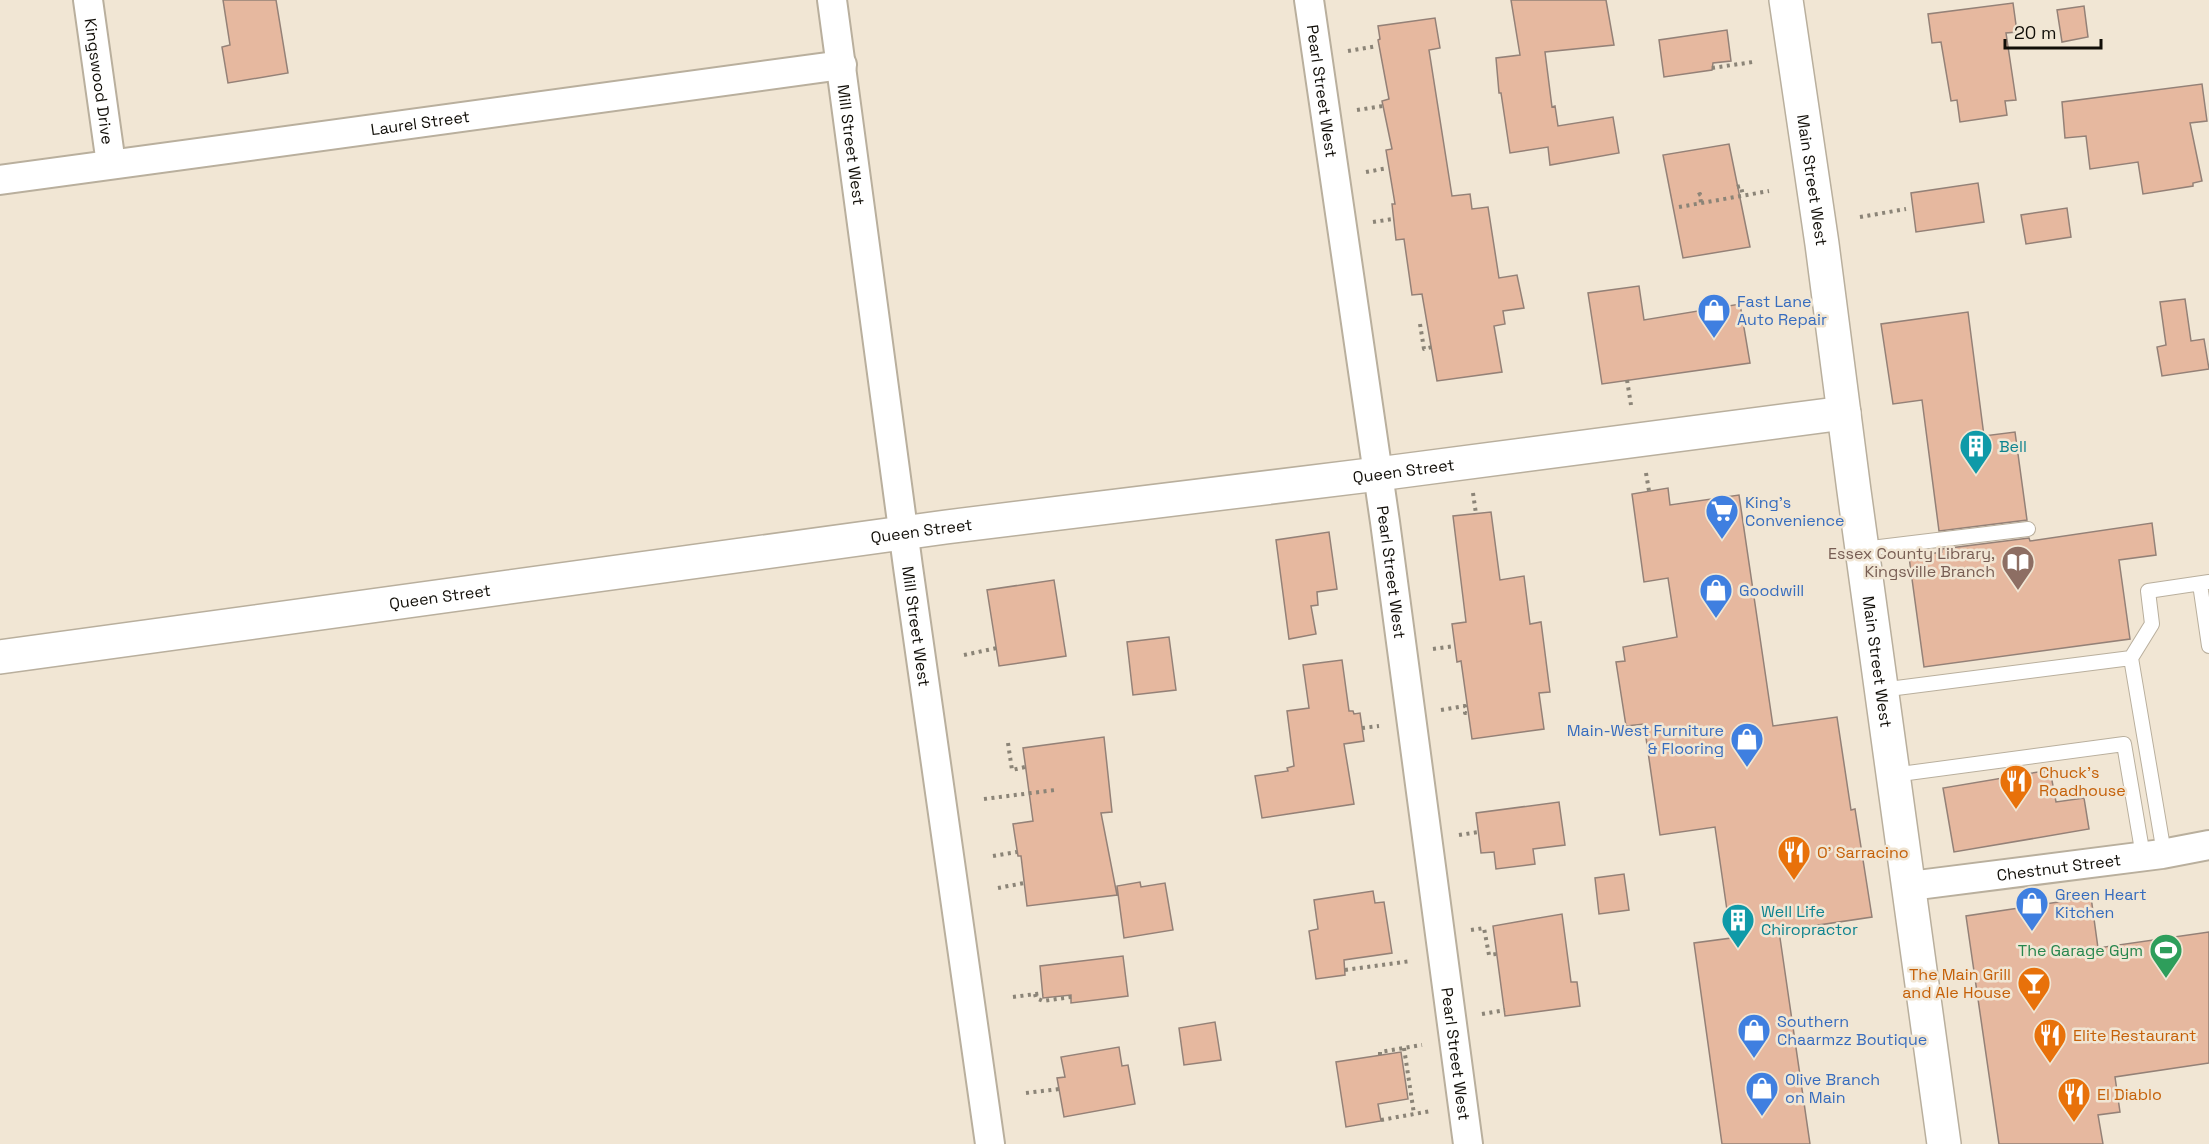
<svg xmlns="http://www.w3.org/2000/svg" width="2209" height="1144" font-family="'Space Grotesk',sans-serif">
<rect width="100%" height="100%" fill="#f1e6d4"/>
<path fill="#e6b89f" stroke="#948177" stroke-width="1.5" d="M 223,0 L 276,0 L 288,73 L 228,83 L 222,47 L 230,45 Z
M 1511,0 L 1606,0 L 1614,45 L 1545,52 L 1552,107 L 1555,106 L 1558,126 L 1613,117 L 1619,153 L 1550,165 L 1548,147 L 1510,153 L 1501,93 L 1499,93 L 1496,58 L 1520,55 Z
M 2013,3 L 2017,32 L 2006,33 L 2016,100 L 2005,101 L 2007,115 L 1960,122 L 1957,100 L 1951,101 L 1941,42 L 1932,43 L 1928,14 Z
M 2084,6 L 2088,37 L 2062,42 L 2057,10 Z
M 1435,18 L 1440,48 L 1429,50 L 1452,196 L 1470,194 L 1472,209 L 1488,207 L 1499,278 L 1517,275 L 1524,308 L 1503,311 L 1505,324 L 1494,326 L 1502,372 L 1437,381 L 1422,294 L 1412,295 L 1404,239 L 1396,240 L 1392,204 L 1395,204 L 1386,150 L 1392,149 L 1382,101 L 1389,99 L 1378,40 L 1380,39 L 1378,26 Z
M 1727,30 L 1731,61 L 1713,63 L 1712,70 L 1664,77 L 1659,40 Z
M 2202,84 L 2207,121 L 2190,123 L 2202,181 L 2193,183 L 2193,186 L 2143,194 L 2138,162 L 2090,169 L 2086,136 L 2065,138 L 2062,102 Z
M 1729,144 L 1750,247 L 1683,258 L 1663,155 Z
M 1978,183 L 1984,222 L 1916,232 L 1911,193 Z
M 2067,208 L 2071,237 L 2026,244 L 2021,215 Z
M 1639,286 L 1644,320 L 1740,304 L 1750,363 L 1602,384 L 1588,293 Z
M 2185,299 L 2191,341 L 2204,339 L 2209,369 L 2162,376 L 2157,347 L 2166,345 L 2160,302 Z
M 1968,312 L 1984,436 L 2015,432 L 2027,520 L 1939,531 L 1922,400 L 1893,404 L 1881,324 Z
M 1668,488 L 1670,505 L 1739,495 L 1773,726 L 1837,717 L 1851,810 L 1855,809 L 1872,917 L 1779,931 L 1810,1144 L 1722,1144 L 1694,943 L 1731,938 L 1715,827 L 1660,835 L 1644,724 L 1626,726 L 1616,662 L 1625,661 L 1623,647 L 1677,637 L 1668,578 L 1644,582 L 1632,494 Z
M 1491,512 L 1500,580 L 1524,576 L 1530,624 L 1541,622 L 1550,692 L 1539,693 L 1544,729 L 1472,739 L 1461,661 L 1457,662 L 1452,624 L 1466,622 L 1453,516 Z
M 2152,523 L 2156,555 L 2119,560 L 2130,639 L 1924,667 L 1909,557 L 1942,552 L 1942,549 L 2029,538 L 2030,541 Z
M 1329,532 L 1337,589 L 1317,592 L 1318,605 L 1311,606 L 1316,634 L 1289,639 L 1276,540 Z
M 1054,580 L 1066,656 L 999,666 L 987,590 Z
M 1169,637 L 1176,690 L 1133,695 L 1127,642 Z
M 1342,660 L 1349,711 L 1353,711 L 1354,714 L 1360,713 L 1364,741 L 1344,744 L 1354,804 L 1262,818 L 1255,776 L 1288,771 L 1287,768 L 1294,766 L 1287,711 L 1309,708 L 1303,665 Z
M 1104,737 L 1112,812 L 1101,813 L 1117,895 L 1027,906 L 1021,856 L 1018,856 L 1013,824 L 1033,821 L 1023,748 Z
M 2050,770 L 2056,802 L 2084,798 L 2089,829 L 1954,852 L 1943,788 Z
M 1559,802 L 1565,845 L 1533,849 L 1535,864 L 1496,869 L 1494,852 L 1481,853 L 1476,813 Z
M 1624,874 L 1629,910 L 1599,914 L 1595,878 Z
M 1140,882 L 1141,887 L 1165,883 L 1173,930 L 1124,938 L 1117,886 Z
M 1373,891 L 1375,903 L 1384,902 L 1392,953 L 1344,960 L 1345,975 L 1316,979 L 1309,931 L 1318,929 L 1314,900 Z
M 2091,897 L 2098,948 L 2209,932 L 2209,1063 L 2115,1077 L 2120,1112 L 2098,1115 L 2103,1144 L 1999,1144 L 1966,916 Z
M 1562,914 L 1571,982 L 1577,982 L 1580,1006 L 1505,1016 L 1493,926 Z
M 1123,956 L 1128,996 L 1071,1003 L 1071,995 L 1043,998 L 1040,966 Z
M 1215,1022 L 1221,1060 L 1184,1065 L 1179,1028 Z
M 1119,1047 L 1122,1066 L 1128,1065 L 1135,1104 L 1064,1117 L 1057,1078 L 1065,1077 L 1061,1057 Z
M 1401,1052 L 1408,1099 L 1378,1104 L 1381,1121 L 1346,1127 L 1336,1062 Z"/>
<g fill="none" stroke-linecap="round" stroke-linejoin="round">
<defs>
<path id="lane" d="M 1863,549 L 2028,529
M 2200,584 L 2209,646
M 2131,658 L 2152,624 L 2148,591 L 2209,582
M 1881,690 L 2131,658 L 2164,853
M 1893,775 L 2124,744 L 2143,856"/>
<g id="street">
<path id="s1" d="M 88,0 L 111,164"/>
<path id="s2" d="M 832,0 L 908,567 L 990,1144"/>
<path id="s3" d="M 1309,0 L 1385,522 L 1468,1144"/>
<path id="s4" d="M 0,180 L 842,65"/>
<path id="s5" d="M 1910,886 L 2162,854 L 2209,845"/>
</g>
<g id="secondary">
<path id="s6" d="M 1786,0 L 1822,244 L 1854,491 L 1944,1144"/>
<path id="s7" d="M 0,657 L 946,527 L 1378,474 L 1844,413"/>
</g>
</defs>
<use href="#lane" stroke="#b9af9d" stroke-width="16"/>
<use href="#street" stroke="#b9af9d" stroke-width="32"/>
<use href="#secondary" stroke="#b9af9d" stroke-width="36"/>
<path stroke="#8b8477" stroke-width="4" stroke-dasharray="3 4.5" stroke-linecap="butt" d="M 1348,51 L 1377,46
M 1712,68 L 1753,62
M 1357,110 L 1383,106
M 1366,172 L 1388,168
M 1737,187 L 1741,186 L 1743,196
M 1698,195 L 1700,194 L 1701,203
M 1679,207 L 1769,191
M 1860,217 L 1906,209
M 1373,222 L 1393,219
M 1420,324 L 1424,349 L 1432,347
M 1627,380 L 1631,405
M 1646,473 L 1649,491
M 1473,493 L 1476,514
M 1433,649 L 1455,646
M 964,655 L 997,648
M 1441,710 L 1465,706 L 1465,713 L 1468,713
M 1362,728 L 1379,726
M 1008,743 L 1012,770 L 1025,767
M 984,799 L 1055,790
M 1459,835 L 1479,832
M 993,856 L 1017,852
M 998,888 L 1024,883
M 1471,930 L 1484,928 L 1489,955 L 1496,954
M 1345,970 L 1411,961
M 1035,994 L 1036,998 L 1043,1001 L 1071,997
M 1013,997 L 1043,993
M 1482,1014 L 1505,1010
M 1404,1048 L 1414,1114
M 1380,1055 L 1380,1052 L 1422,1045
M 1026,1093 L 1059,1089
M 1381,1120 L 1431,1111"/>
<use href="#lane" stroke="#fff" stroke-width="14"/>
<use href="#street" stroke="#fff" stroke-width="28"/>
<use href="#secondary" stroke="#fff" stroke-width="33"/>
</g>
<defs>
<symbol id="shop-pin" viewBox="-11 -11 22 30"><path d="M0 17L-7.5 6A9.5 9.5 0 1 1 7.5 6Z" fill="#3f7fe0" stroke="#f1e6d4"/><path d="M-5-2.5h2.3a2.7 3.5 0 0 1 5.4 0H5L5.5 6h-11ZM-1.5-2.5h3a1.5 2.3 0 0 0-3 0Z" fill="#fff"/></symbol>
<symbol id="building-pin" viewBox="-11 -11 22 30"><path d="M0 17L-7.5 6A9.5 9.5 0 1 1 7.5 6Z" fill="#0f9aa8" stroke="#f1e6d4"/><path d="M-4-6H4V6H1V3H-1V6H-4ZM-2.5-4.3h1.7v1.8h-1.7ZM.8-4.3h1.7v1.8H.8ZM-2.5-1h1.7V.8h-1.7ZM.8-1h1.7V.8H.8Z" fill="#fff"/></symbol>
<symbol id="supermarket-pin" viewBox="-11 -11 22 30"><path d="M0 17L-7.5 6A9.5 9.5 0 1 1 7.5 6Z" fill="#3f7fe0" stroke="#f1e6d4"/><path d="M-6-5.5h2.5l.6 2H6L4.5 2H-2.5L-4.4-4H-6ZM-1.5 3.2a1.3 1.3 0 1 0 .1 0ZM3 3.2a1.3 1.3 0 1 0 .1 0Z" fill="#fff"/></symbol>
<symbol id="library-pin" viewBox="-11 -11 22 30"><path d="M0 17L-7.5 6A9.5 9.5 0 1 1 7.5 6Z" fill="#8d6e63" stroke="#f1e6d4"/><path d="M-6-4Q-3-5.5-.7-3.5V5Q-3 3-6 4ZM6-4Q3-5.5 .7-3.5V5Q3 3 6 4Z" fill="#fff"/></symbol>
<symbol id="restaurant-pin" viewBox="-11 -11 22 30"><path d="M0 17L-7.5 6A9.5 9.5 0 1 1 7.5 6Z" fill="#e8710a" stroke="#f1e6d4"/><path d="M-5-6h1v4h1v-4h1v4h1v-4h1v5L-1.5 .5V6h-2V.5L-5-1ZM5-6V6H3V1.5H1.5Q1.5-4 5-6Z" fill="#fff"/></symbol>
<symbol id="stadium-pin" viewBox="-11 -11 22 30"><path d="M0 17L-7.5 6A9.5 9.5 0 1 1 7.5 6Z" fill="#2e9e5b" stroke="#f1e6d4"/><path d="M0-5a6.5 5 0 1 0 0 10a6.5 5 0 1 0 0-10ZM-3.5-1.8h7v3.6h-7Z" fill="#fff"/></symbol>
<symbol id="bar-pin" viewBox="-11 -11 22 30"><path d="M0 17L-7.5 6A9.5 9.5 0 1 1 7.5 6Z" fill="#e8710a" stroke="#f1e6d4"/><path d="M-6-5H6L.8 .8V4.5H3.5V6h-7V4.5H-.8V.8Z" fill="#fff"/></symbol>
</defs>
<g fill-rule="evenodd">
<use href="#shop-pin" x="1695" y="291" width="38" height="52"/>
<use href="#building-pin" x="1957" y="427" width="38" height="52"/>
<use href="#supermarket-pin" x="1703" y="492" width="38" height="52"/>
<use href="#library-pin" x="1999" y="543" width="38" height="52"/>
<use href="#shop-pin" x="1697" y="571" width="38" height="52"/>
<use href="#shop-pin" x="1728" y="720" width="38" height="52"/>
<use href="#restaurant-pin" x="1997" y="762" width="38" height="52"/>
<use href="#restaurant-pin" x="1775" y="833" width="38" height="52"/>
<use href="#shop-pin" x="2013" y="884" width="38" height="52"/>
<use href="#building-pin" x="1719" y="901" width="38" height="52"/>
<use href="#stadium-pin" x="2147" y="931" width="38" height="52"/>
<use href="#bar-pin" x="2015" y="964" width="38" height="52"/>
<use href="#shop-pin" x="1735" y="1011" width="38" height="52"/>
<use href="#restaurant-pin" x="2031" y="1016" width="38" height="52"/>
<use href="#shop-pin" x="1743" y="1069" width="38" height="52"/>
<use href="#restaurant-pin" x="2055" y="1075" width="38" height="52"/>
</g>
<g text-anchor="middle" stroke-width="5" stroke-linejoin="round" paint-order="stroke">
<g font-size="16" fill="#110e08" stroke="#f1e6d4">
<text dy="6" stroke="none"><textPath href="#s1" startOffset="82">Kingswood Drive</textPath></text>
<text dy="6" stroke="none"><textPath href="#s3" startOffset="92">Pearl Street West</textPath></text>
<text dy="6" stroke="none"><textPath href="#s4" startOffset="424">Laurel Street</textPath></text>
<text dy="6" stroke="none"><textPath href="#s2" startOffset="146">Mill Street West</textPath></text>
<text dy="6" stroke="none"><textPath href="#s6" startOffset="182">Main Street West</textPath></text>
<text dy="6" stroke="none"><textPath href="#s7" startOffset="1416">Queen Street</textPath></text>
<text dy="6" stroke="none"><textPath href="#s7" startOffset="930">Queen Street</textPath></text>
<text dy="6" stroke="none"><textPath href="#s3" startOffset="578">Pearl Street West</textPath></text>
<text dy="6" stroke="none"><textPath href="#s7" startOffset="444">Queen Street</textPath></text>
<text dy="6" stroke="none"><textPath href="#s2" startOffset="632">Mill Street West</textPath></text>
<text dy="6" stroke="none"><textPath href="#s6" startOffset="668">Main Street West</textPath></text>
<text dy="6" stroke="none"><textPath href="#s5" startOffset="150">Chestnut Street</textPath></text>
<text dy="6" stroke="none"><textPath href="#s3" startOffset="1064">Pearl Street West</textPath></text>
</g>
<g font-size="16" fill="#366cbe" stroke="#f1e6d4" text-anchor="start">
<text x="1737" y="307">Fast Lane<tspan x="1737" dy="18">Auto Repair</tspan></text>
<text x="1745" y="508">King's<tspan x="1745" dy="18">Convenience</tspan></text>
<text x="1739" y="596">Goodwill</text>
<text x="1724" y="736" text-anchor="end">Main-West Furniture<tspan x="1724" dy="18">&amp; Flooring</tspan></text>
<text x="2055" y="900">Green Heart<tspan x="2055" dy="18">Kitchen</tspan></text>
<text x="1777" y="1027">Southern<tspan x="1777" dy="18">Chaarmzz Boutique</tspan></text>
<text x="1785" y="1085">Olive Branch<tspan x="1785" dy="18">on Main</tspan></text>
</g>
<g font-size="16" fill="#0d838f" stroke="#f1e6d4" text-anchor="start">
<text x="1999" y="452">Bell</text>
<text x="1761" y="917">Well Life<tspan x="1761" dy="18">Chiropractor</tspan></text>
</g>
<g font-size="16" fill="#785e54" stroke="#f1e6d4" text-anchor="end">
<text x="1995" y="559">Essex County Library,<tspan x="1995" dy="18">Kingsville Branch</tspan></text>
</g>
<g font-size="16" fill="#c56008" stroke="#f1e6d4" text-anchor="start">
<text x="2039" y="778">Chuck's<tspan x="2039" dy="18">Roadhouse</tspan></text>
<text x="1817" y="858">O' Sarracino</text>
<text x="2011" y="980" text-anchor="end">The Main Grill<tspan x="2011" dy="18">and Ale House</tspan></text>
<text x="2073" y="1041">Elite Restaurant</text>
<text x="2097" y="1100">El Diablo</text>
</g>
<g font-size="16" fill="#27864d" stroke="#f1e6d4" text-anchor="end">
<text x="2143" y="956">The Garage Gym</text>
</g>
</g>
<path d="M2005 39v9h96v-9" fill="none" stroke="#110e08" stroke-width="3"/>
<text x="2014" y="39" font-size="18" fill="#110e08" stroke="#f1e6d4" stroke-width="4.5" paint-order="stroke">20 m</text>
</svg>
